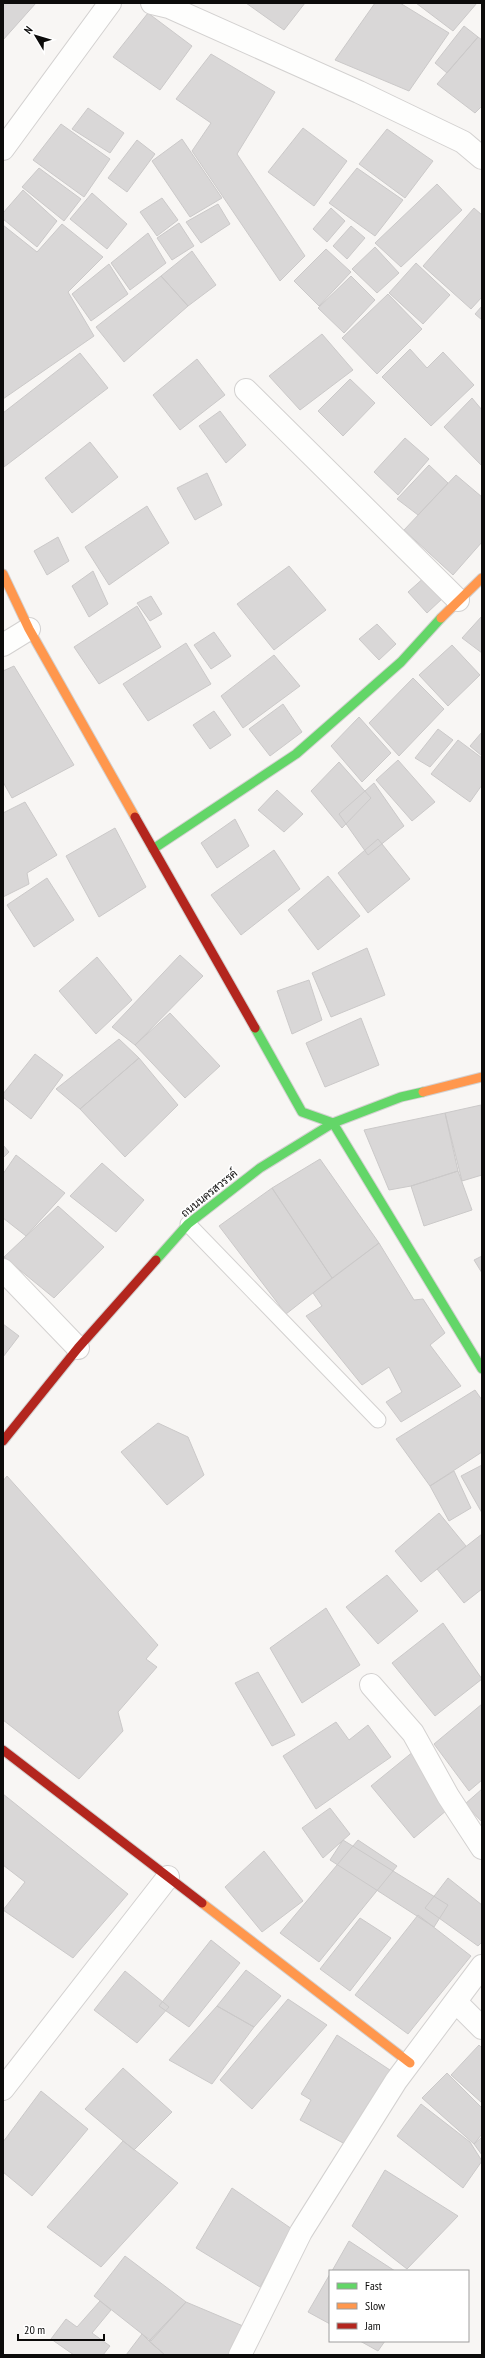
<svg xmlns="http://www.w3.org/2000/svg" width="485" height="2358" font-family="'PT Sans Narrow',Sarabun,sans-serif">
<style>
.building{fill:#d9d7d7;stroke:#cbc9c9}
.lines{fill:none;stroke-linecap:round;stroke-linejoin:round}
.lane-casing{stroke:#d3d1d0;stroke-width:17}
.street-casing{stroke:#d3d1d0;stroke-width:24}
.fast-casing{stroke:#d3d1d0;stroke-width:11}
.slow-casing{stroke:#d3d1d0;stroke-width:11}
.jam-casing{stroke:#d3d1d0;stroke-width:11}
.lane{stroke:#fefefd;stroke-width:15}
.street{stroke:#fefefd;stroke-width:22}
.fast{stroke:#63d668;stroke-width:9}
.slow{stroke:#ff974d;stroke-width:9}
.jam{stroke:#b3261e;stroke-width:9}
.labels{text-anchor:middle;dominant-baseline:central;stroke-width:3.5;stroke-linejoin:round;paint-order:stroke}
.street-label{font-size:11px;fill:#0c0b0a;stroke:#fff}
</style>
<rect width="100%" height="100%" fill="#f8f6f4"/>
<!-- building -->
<path class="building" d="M3,3H36L3,40Z
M246,3H305L284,30Z
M375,3H400L449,33L409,91L335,60Z
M416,3H477L453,31Z
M148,13L192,46L160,90L113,57Z
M464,26L478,37L447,73L435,63Z
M478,37L482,40V106L475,113L437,84Z
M211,54L275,92L237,154L305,256L280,281L192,151L211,123L176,99Z
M88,108L124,133L110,153L72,129Z
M61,124L110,159L84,197L33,160Z
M303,128L347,161L314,206L268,172Z
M387,129L433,161L405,198L359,164Z
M182,139L222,198L190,217L152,161Z
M137,140L155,154L127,192L108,178Z
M39,168L81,199L64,221L22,187Z
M357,168L403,200L375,236L329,203Z
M437,184L462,210L401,267L375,243Z
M23,190L57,221L37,247L3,219V213Z
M92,193L127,224L107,249L70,219Z
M162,198L178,220L157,236L140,212Z
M218,204L230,224L201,243L186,222Z
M331,208L345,221L327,242L313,229Z
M474,208L482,215V297L471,309L423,266Z
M179,223L194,246L172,260L157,238Z
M62,224L103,257L68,292L94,336L3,399V225L37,252Z
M351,226L365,238L347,259L333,246Z
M148,233L166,263L130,290L111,263Z
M375,247L399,273L377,293L352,269Z
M326,249L351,272L319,306L294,281Z
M192,251L216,285L188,306L161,276Z
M416,263L450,295L423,324L389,293Z
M109,264L128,294L91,321L72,294Z
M161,276L188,306L124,362L96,327Z
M351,276L375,300L344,333L318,308Z
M388,294L422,329L377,374L342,338Z
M482,306V320L475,314Z
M322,334L353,370L300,410L269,376Z
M410,349L427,368L443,352L474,385L431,426L382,377Z
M80,353L108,388L4,467L3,413Z
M197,359L225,395L180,430L153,395Z
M350,379L375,403L343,436L318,411Z
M472,398L482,410V466L444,427Z
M220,411L246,445L226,463L199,426Z
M405,438L429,459L398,495L374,472Z
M90,442L118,477L72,513L45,478Z
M429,465L448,483L418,515L397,499Z
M207,473L222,505L195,520L177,488Z
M456,475L482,497V542L453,575L404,530Z
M147,506L169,543L109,585L85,547Z
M58,537L69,561L47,575L34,551Z
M289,566L326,610L274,650L237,604Z
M93,571L108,604L89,617L72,586Z
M426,576L444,597L427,613L408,592Z
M151,596L162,614L150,621L137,603Z
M137,606L161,647L99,684L74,647Z
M482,616V653L462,638Z
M377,624L396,644L379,660L359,639Z
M214,632L231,656L211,669L194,645Z
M186,643L211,684L148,721L123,684Z
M452,645L480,675L448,706L419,675Z
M274,655L300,686L243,728L221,696Z
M14,666L74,765L12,798L3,782V671Z
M413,678L444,709L399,756L369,723Z
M283,704L302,732L270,756L249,729Z
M214,711L231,735L210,749L193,725Z
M359,717L391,753L362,782L331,746Z
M438,729L453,740L430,767L415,758Z
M482,732V756L470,746Z
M458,740L482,758V785L470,802L431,774Z
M398,760L435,802L412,821L376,780Z
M339,762L371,798L342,828L311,791Z
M374,783L404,826L368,855L339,814Z
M277,790L303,814L284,832L258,810Z
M25,802L57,855L27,873L29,884L3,897V813Z
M235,819L249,846L217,868L201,843Z
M115,828L146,887L99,917L66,856Z
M378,839L410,879L368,913L338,873Z
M274,850L300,889L241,935L211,895Z
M328,876L360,916L318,950L288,910Z
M47,878L74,920L34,947L7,905Z
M367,948L385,995L331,1017L312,973Z
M180,955L203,976L135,1045L112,1027Z
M97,957L132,1000L96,1034L59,991Z
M309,980L322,1020L292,1034L277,991Z
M170,1013L220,1066L185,1098L135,1045Z
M361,1018L379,1065L325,1087L306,1043Z
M119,1039L139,1058L80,1109L56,1089Z
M35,1054L63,1075L31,1119L3,1097V1094Z
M139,1058L178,1105L125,1157L80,1109Z
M481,1105L482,1175L462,1181L445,1113Z
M445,1113L458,1171L411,1186L389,1190L364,1130Z
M3,1145L9,1152L3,1158Z
M16,1155L65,1193L26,1236L3,1218V1174Z
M320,1159L379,1243L332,1278L272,1188Z
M102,1163L144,1200L116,1232L70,1196Z
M458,1171L472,1210L424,1226L411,1186Z
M272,1188L332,1278L286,1314L219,1226Z
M58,1206L104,1247L54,1298L4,1257Z
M379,1243L414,1300L423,1299L445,1333L430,1345L461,1386L401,1422L386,1402L402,1392L389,1367L362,1385L306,1316L322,1306L313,1293Z
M482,1256V1273L474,1260Z
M3,1324L19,1336L3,1357Z
M475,1390L482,1400V1452L430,1486L396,1439Z
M158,1423L188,1437L204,1475L167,1505L121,1452Z
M482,1465V1513L461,1476Z
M454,1471L471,1508L449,1521L430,1486Z
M7,1476L158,1645L146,1659L157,1667L118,1712L123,1731L79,1779L3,1720V1481Z
M439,1513L466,1546L421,1582L395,1551Z
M482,1534V1589L464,1603L437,1569Z
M387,1575L418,1611L378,1644L346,1607Z
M326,1608L360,1665L302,1703L270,1648Z
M443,1623L482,1679L435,1716L392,1663Z
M258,1672L295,1735L272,1746L235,1683Z
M482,1704V1780L469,1791L434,1744Z
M336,1722L349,1740L368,1725L391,1757L316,1809L283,1756Z
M414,1751L454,1804L414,1838L371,1786Z
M482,1789V1822L465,1804Z
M3,1794L128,1894L73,1958L3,1910L25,1882L3,1865Z
M330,1808L350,1834L323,1858L302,1828Z
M343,1840L448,1905L434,1927L330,1860Z
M358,1840L397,1866L319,1962L280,1933Z
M264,1851L303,1901L262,1932L225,1887Z
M448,1878L482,1905V1942L478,1946L425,1908Z
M418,1915L471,1956L408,2034L355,1995Z
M360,1918L391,1938L350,1991L320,1969Z
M211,1940L240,1963L189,2027L159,2006Z
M246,1970L281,1996L254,2027L217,2006Z
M125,1971L169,2007L137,2043L94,2010Z
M288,1999L327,2025L252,2109L220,2080Z
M217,2006L254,2027L212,2084L169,2060Z
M337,2035L393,2072L345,2144L300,2120L311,2100L301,2094Z
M479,2045L482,2048V2103L451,2075Z
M123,2068L172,2112L134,2150L85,2109Z
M447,2073L482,2108V2134L474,2144L422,2098Z
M41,2091L88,2129L32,2196L3,2172V2142Z
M421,2104L470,2142L482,2161L463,2188L397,2136Z
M482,2137V2155L474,2144Z
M123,2141L178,2183L101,2267L47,2227Z
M385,2170L458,2216L407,2269L352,2226Z
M232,2188L292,2229L260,2287L196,2248Z
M349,2241L395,2271H332Z
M125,2256L186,2302L151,2341L94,2296Z
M330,2274V2324L308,2312Z
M100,2301L111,2310L92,2333L110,2346L103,2355H74L51,2339L66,2319L77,2327Z
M186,2302L243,2326L230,2355H165L149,2341Z
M142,2334L149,2341L165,2355H126Z
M360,2341H385L378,2351Z"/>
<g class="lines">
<defs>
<path id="lane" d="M188,1224L378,1420"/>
<path id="street" d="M152,3L169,7L359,92L463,142L482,158
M3,149L110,3
M246,390L458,600
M3,645L29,629
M3,1270L78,1348
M371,1685L413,1733L448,1796L482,1848
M456,2002L482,2028
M3,2089L168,1877
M240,2355L301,2232L396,2081L482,1966"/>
<path id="fast" d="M153,849L296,754L401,662L441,618
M255,1028L302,1112L333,1123L482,1369
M156,1260L188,1224L260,1168L333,1123L401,1097L423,1092"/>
<path id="slow" d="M3,574L29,629L135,817
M441,618L482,578
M423,1092L482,1077
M202,1903L410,2063"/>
<path id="jam" d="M135,817L255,1028
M3,1441L78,1348L156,1260
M3,1750L202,1903"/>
</defs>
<!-- lane casing -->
<use href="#lane" class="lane-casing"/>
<!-- street casing -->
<use href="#street" class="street-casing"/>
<!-- fast casing -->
<use href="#fast" class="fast-casing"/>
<!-- slow casing -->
<use href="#slow" class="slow-casing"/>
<!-- jam casing -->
<use href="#jam" class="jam-casing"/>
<!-- lane -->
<use href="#lane" class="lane"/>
<!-- street -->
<use href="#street" class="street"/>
<!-- fast -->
<use href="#fast" class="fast"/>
<!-- slow -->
<use href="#slow" class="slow"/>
<!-- jam -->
<use href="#jam" class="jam"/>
</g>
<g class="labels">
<!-- street labels -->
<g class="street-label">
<text transform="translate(209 1193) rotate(-39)">ถนนนครสวรรค์</text>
</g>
</g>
<!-- border -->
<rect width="485" height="2358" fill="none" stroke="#0c0b0a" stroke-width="8"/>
<!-- legend -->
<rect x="329" y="2270" width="140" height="72" fill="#ffffff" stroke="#9e9d9d"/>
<rect x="337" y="2283" width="20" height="6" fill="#63d668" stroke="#9e9d9d"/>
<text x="365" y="2290" font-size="12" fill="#0c0b0a">Fast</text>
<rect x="337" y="2303" width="20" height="6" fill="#ff974d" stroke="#9e9d9d"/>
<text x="365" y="2310" font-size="12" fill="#0c0b0a">Slow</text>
<rect x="337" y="2323" width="20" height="6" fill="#b3261e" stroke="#9e9d9d"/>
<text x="365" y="2330" font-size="12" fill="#0c0b0a">Jam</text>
<!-- north arrow -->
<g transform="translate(36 36) rotate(308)" stroke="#ffffff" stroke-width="3" paint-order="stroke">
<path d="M0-3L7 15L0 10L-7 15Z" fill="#0c0b0a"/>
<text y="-6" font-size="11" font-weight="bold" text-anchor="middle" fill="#0c0b0a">N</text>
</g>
<!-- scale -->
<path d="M18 2334v6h86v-6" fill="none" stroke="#0c0b0a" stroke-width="2"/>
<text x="24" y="2334" font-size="12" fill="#0c0b0a" stroke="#ffffff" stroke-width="3" paint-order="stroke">20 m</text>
</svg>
